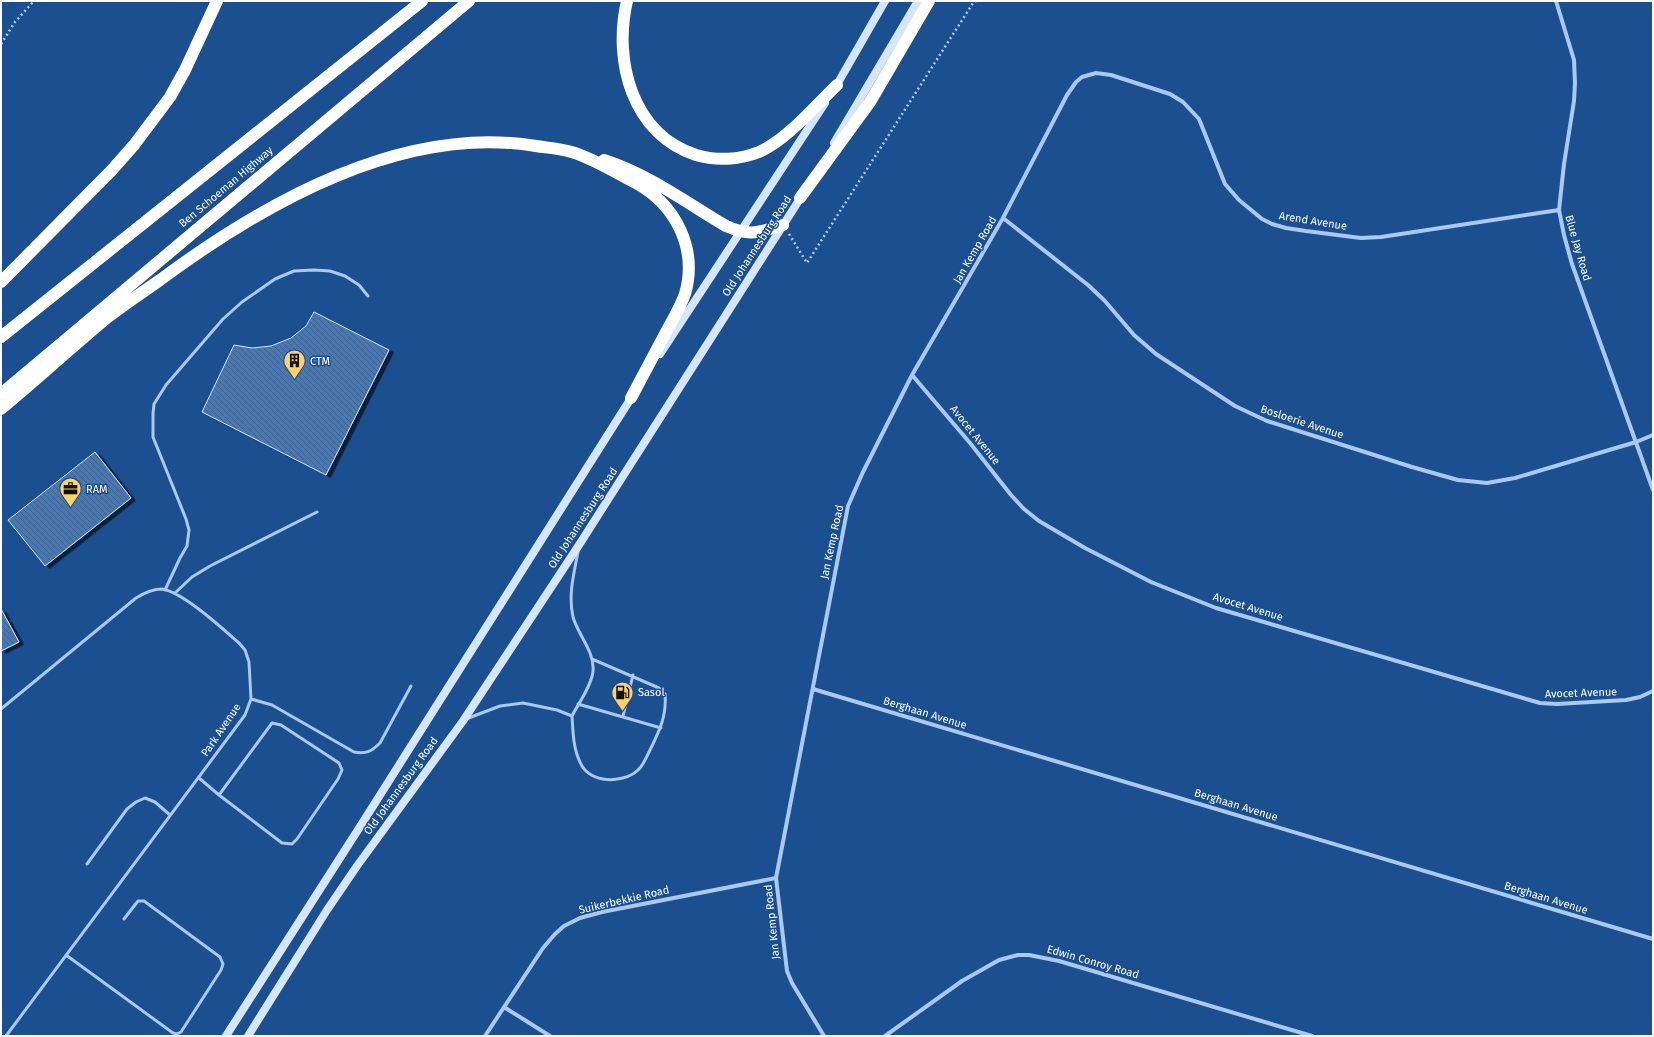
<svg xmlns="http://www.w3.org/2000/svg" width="1654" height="1037" font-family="'Fira Sans',sans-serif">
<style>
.building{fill:url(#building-back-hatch);stroke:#cfe3fa;filter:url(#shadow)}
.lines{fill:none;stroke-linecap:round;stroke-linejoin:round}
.path{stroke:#a9c9ee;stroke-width:2.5;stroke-dasharray:2 3;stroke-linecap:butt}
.lane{stroke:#a9c9ee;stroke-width:3}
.street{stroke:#a9c9ee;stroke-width:4}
.secondary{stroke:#d6e6fa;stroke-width:8}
.highway{stroke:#fff;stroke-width:12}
.labels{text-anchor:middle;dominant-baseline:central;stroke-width:3;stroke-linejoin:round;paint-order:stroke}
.street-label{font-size:11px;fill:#fff;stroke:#1b4f8f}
.poi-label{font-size:11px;fill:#fff;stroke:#1b4f8f;text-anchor:start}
</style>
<defs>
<pattern id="building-back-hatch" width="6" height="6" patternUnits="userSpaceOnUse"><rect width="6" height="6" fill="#4478b7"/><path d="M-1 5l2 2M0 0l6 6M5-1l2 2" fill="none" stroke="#486282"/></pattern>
<filter id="shadow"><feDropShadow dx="4.5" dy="2.5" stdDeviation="0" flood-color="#0009"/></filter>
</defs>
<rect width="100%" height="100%" fill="#1b4f8f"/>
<!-- building -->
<path class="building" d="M314,312L389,350L326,475L202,412L234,345L252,348L271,346L291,338L306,326Z
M95,452L131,498L45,566L8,520Z
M1,609L19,642L1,651Z"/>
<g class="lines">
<!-- path -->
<path class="path" d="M1,44L15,22L34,1
M789,234L807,263L973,3L976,1"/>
<!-- lane -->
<path class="lane" d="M165,590L180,558L187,546L189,530L186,519L153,437V414L154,404L166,385L223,319L242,302L275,279L294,271L314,270L330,271L345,276L359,285L368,296
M175,593L192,577L210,566L317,512
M251,699L272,705L354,752C366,754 371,752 380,743L411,686
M578,704L661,728
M1,709L136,598C144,593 152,589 162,589C183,592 223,629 239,643L245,650L249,662L251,699L245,715L6,1036
M572,716C573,731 573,748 580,762C584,772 592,777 603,779C614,781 630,778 638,770C643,766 646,758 649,752C659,732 667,716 665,694L659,688L592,659
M623,716L633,675
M466,719L500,706L523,703L557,710L572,716C578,704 592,685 593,671C595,652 578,635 573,617C568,595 574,573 578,552
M199,778L219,795L282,843L292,844L297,839L338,779L342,770L339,763L281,725L272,723L219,795
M87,864L127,809L136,802L145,798L155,802L170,815
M66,955L173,1033L177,1034L181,1032L221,970L223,964L220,957L144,901H138L124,919"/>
<!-- street -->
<path class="street" d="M1556,1L1574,60L1575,83L1574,101L1564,164L1559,210L1564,235L1572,264L1653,490
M1003,218L1088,285L1104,300L1134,335L1156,354L1235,406L1267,421L1412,467L1458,480L1487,483L1515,478L1636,442L1653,435
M912,375L970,443L1011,495L1024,509L1039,521L1085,548L1151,582L1216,608L1540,703L1557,704L1626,700L1640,697L1653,691
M813,689L1653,939
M504,1007L550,1036
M485,1036L543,948L555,934L564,926L580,918L602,912L776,878
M824,1036L792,983L787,971L776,878L848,506L863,472L912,375L1003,218L1067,95L1076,82L1082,77L1096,73L1111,75L1170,94L1183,102L1199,119L1225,184L1239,200L1262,219L1272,224L1286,228L1306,231L1361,238L1381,237L1559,210
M885,1036L962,981L999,960L1018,955H1029L1059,961L1312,1036"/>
<!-- secondary -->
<path class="secondary" d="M835,88L885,1
M834,143L918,1
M660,354L825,103
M226,1036L363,822L633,395
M248,1036L327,910L357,866L463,721L579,545L803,194"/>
<!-- highway -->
<path class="highway" d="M627,1C613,61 632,134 696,155C716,161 739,160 759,152C787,140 815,106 837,85
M604,160C648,174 687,203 726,226C751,237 759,232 783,225
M800,198L870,102L929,1
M1,282L111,171L134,145L170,97L185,70L217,1
M1,337L422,1
M1,394L469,1
M1,409C37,379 72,347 108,317C125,304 143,292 160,280C264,203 402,124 536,146C549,148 563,149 575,153C596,160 616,173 636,183C676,205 698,249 685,294C680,308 672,321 665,334C654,355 642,377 631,398"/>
</g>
<!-- icons -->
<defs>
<symbol id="building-pin" viewBox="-11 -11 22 30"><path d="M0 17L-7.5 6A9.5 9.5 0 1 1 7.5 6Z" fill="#ffd166" stroke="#1b4f8f"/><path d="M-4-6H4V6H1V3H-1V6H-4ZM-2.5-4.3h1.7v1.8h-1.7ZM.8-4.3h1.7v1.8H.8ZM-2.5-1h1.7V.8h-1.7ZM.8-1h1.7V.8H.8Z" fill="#111"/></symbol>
<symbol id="office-pin" viewBox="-11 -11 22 30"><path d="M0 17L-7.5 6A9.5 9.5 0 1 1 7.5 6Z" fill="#ffd166" stroke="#1b4f8f"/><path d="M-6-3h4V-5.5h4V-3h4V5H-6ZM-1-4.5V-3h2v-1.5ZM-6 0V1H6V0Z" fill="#111"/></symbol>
<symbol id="fuel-pin" viewBox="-11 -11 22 30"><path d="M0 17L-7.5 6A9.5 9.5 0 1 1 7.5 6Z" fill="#ffd166" stroke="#1b4f8f"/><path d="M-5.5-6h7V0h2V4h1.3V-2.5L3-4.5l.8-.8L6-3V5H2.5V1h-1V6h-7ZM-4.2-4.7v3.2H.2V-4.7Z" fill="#111"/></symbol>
</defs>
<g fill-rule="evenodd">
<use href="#building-pin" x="282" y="348" width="25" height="34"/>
<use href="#office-pin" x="58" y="476" width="25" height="34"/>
<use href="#fuel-pin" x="610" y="680" width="25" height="34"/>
</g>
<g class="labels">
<!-- street labels -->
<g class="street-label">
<text transform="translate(226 187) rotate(-40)">Ben Schoeman Highway</text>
<text transform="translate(1313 221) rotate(9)">Arend Avenue</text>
<text transform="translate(757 246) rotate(-57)">Old Johannesburg Road</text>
<text transform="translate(1578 248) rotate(74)">Blue Jay Road</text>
<text transform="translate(975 250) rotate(-60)">Jan Kemp Road</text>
<text transform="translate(1302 422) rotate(18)">Bosloerie Avenue</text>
<text transform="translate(975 435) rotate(51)">Avocet Avenue</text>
<text transform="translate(583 518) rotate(-57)">Old Johannesburg Road</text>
<text transform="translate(832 542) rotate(-78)">Jan Kemp Road</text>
<text transform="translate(1248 607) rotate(17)">Avocet Avenue</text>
<text transform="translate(1581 693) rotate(-2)">Avocet Avenue</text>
<text transform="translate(925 713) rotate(17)">Berghaan Avenue</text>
<text transform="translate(221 730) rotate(-56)">Park Avenue</text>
<text transform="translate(401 786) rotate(-54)">Old Johannesburg Road</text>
<text transform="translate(1236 805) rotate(17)">Berghaan Avenue</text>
<text transform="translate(1546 898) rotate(17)">Berghaan Avenue</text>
<text transform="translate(624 900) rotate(-13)">Suikerbekkie Road</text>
<text transform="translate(772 922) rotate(-96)">Jan Kemp Road</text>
<text transform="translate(1093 962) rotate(16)">Edwin Conroy Road</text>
</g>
<!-- poi labels -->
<g class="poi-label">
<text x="310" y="361">CTM</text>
<text x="86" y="489">RAM</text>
<text x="638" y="692">Sasol</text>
</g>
</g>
<!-- border -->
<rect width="1654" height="1037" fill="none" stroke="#ffffff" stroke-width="4"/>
</svg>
